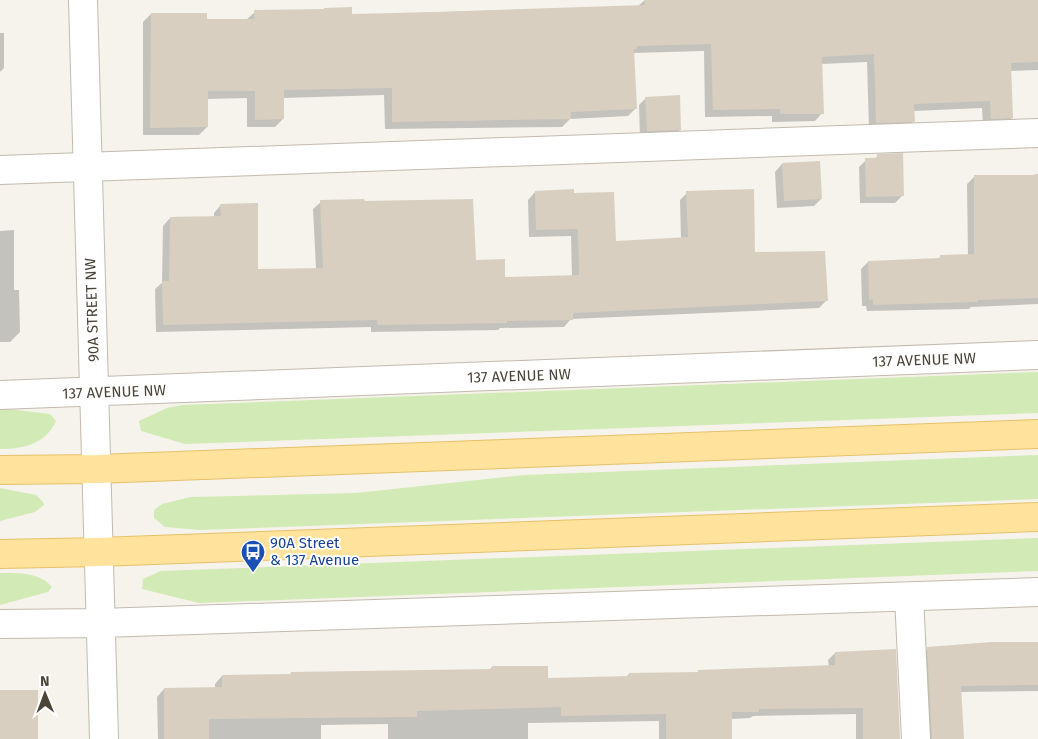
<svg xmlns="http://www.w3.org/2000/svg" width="1038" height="739" font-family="'Fira Sans',sans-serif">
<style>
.green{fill:#d2eab5}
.shadow{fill:#0003}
.building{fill:#d8cfc1}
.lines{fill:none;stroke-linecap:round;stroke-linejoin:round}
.minor-casing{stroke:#c2bbae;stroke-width:30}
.major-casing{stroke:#e6c16a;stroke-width:30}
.minor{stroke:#fff;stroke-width:28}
.major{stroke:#ffe39c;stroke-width:28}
.labels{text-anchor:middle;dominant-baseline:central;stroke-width:4;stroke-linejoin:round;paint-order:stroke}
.street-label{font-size:15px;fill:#4b4439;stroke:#fff}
.transit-label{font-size:15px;fill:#164399;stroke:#fff;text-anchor:start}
</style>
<rect width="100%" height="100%" fill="#f6f3ec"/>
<!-- green -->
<path class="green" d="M1038,372V413L185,444L141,431L139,421L167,408L182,405Z
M0,408L50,414L56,421C46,444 23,449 0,449Z
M1038,455V499L199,530L165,527L154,518V510L162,504L191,497L356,493L524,475Z
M0,488L36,495L43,502L44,505L35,512L0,521Z
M1038,538V571L199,603L142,589L143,579L161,571Z
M0,573C17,573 40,572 52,587L48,592L0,605Z"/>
<!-- shadow -->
<path class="shadow" d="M645,0H1038V70L1010,71L1012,118L1004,126H983L982,108L913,111L914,121L906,129L869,130L867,62L821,64L822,113L815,121L772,122V116L705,117L704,51L633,53L636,108L628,116L570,119L562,127L385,129L384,95L283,98V119L275,127H247V98L207,99V127L199,135H143V22L151,14L206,20H246L255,12L351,15L638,6Z
M0,33H4V68L0,72Z
M646,98L680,130L673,137L640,138L639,105Z
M878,156L902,196L895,203H860L859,167L866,160L874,159Z
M782,164L821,199L814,206L777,208L775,172Z
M1038,174V304L971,307L969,309L867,311L866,306H862L861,269L868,262L937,260L941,256H968L967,184L974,177H1031L1033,175Z
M535,192L573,194L615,242L681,239L680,200L687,193L754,253L827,300L819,308L571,319L564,327L500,328L498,330L371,332V327L156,332L155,289L162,283L163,226L170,218L214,217V213L221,205L257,270L316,269L313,209L321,202H363L504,278L572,277L571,236L529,237L528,200Z
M14,230V290H19L20,332L10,342H0V231Z
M1038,643V691L960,692L962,739H925L921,655L928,648Z
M835,653L899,739H856V714L753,716L750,718L731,719V739H659V721L528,723V739H388V724L321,725V739H158L157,697L164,689H215V684L222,676L289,675L291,673L489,670L492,667L547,679L626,677L629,674L697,673L698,672L829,667L828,660Z"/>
<!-- building -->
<path class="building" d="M644,0H1038V62L1011,63L1013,118L991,119L990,101L914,104L915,122L876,123L874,54L822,57L824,114H780V109L713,110L711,44L637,46V49H634L637,109L571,112V119L392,122V88L284,90V119L255,120V91H208V127L150,128L151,13H207V19H254V10L324,9V8L352,7V14L436,12L645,5Z
M680,95L681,130L647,131L645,97Z
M903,153L904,196L866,197L865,158H877V154Z
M820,161L822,199L784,201L782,163Z
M974,175H1038V298L978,300V302L873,305V299L869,300L868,261L940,258V255L974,254Z
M574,189V193L614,192L616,241L688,237L686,191L754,189L755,252L825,251L828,301L573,313V320L507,321V323L378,325L377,320L163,325L162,281H169L170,217L221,216L220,204L258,203V269L323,268L320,200L364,199L365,201L473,199L476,260L505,259V277L579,275L578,229L536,230L535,191Z
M992,642H1038V685L961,686L964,739H932L927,647Z
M896,649L900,739H863V708L759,709V712H732V739H666V714L561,716V707L417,711V717L209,719V739H164V688L222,687V675L291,674V672L492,669V666H548V678L629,676V673L698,672V670L835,665V652Z
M0,690H38V739H0Z"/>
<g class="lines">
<defs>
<path id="minor" d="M83,0L104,739
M0,170L1038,133
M0,395L1038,355
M909,597L916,739
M0,624L101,623L1038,592"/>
<path id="major" d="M0,470L97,469L1038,434
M0,554L99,552L1038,517"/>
</defs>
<!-- minor casing -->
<use href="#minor" class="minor-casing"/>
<!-- major casing -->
<use href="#major" class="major-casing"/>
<!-- minor -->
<use href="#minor" class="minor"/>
<!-- major -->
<use href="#major" class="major"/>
</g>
<!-- icons -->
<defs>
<symbol id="bus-pin" viewBox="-11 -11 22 30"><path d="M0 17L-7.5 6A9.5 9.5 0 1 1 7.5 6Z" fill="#1a4fb4" stroke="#fff"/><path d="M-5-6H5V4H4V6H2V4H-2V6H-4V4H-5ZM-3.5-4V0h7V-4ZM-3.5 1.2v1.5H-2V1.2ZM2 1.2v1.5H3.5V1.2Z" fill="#fff"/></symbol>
</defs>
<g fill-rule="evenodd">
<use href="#bus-pin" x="239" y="538" width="28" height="38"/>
</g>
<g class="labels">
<!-- street labels -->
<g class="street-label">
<text transform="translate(92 310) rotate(-92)">90A STREET NW</text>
<text transform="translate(924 360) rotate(-2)">137 AVENUE NW</text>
<text transform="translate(519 376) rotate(-2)">137 AVENUE NW</text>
<text transform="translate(114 392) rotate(-2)">137 AVENUE NW</text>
</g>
<!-- transit labels -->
<g class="transit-label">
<text x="270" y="543">90A Street<tspan x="270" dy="17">&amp; 137 Avenue</tspan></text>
</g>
</g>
<!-- north arrow -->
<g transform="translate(45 694) rotate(359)" stroke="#ffffff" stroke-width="4" paint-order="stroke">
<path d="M0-4L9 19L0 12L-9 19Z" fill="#4b4439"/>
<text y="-8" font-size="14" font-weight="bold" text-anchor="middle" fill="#4b4439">N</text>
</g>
</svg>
